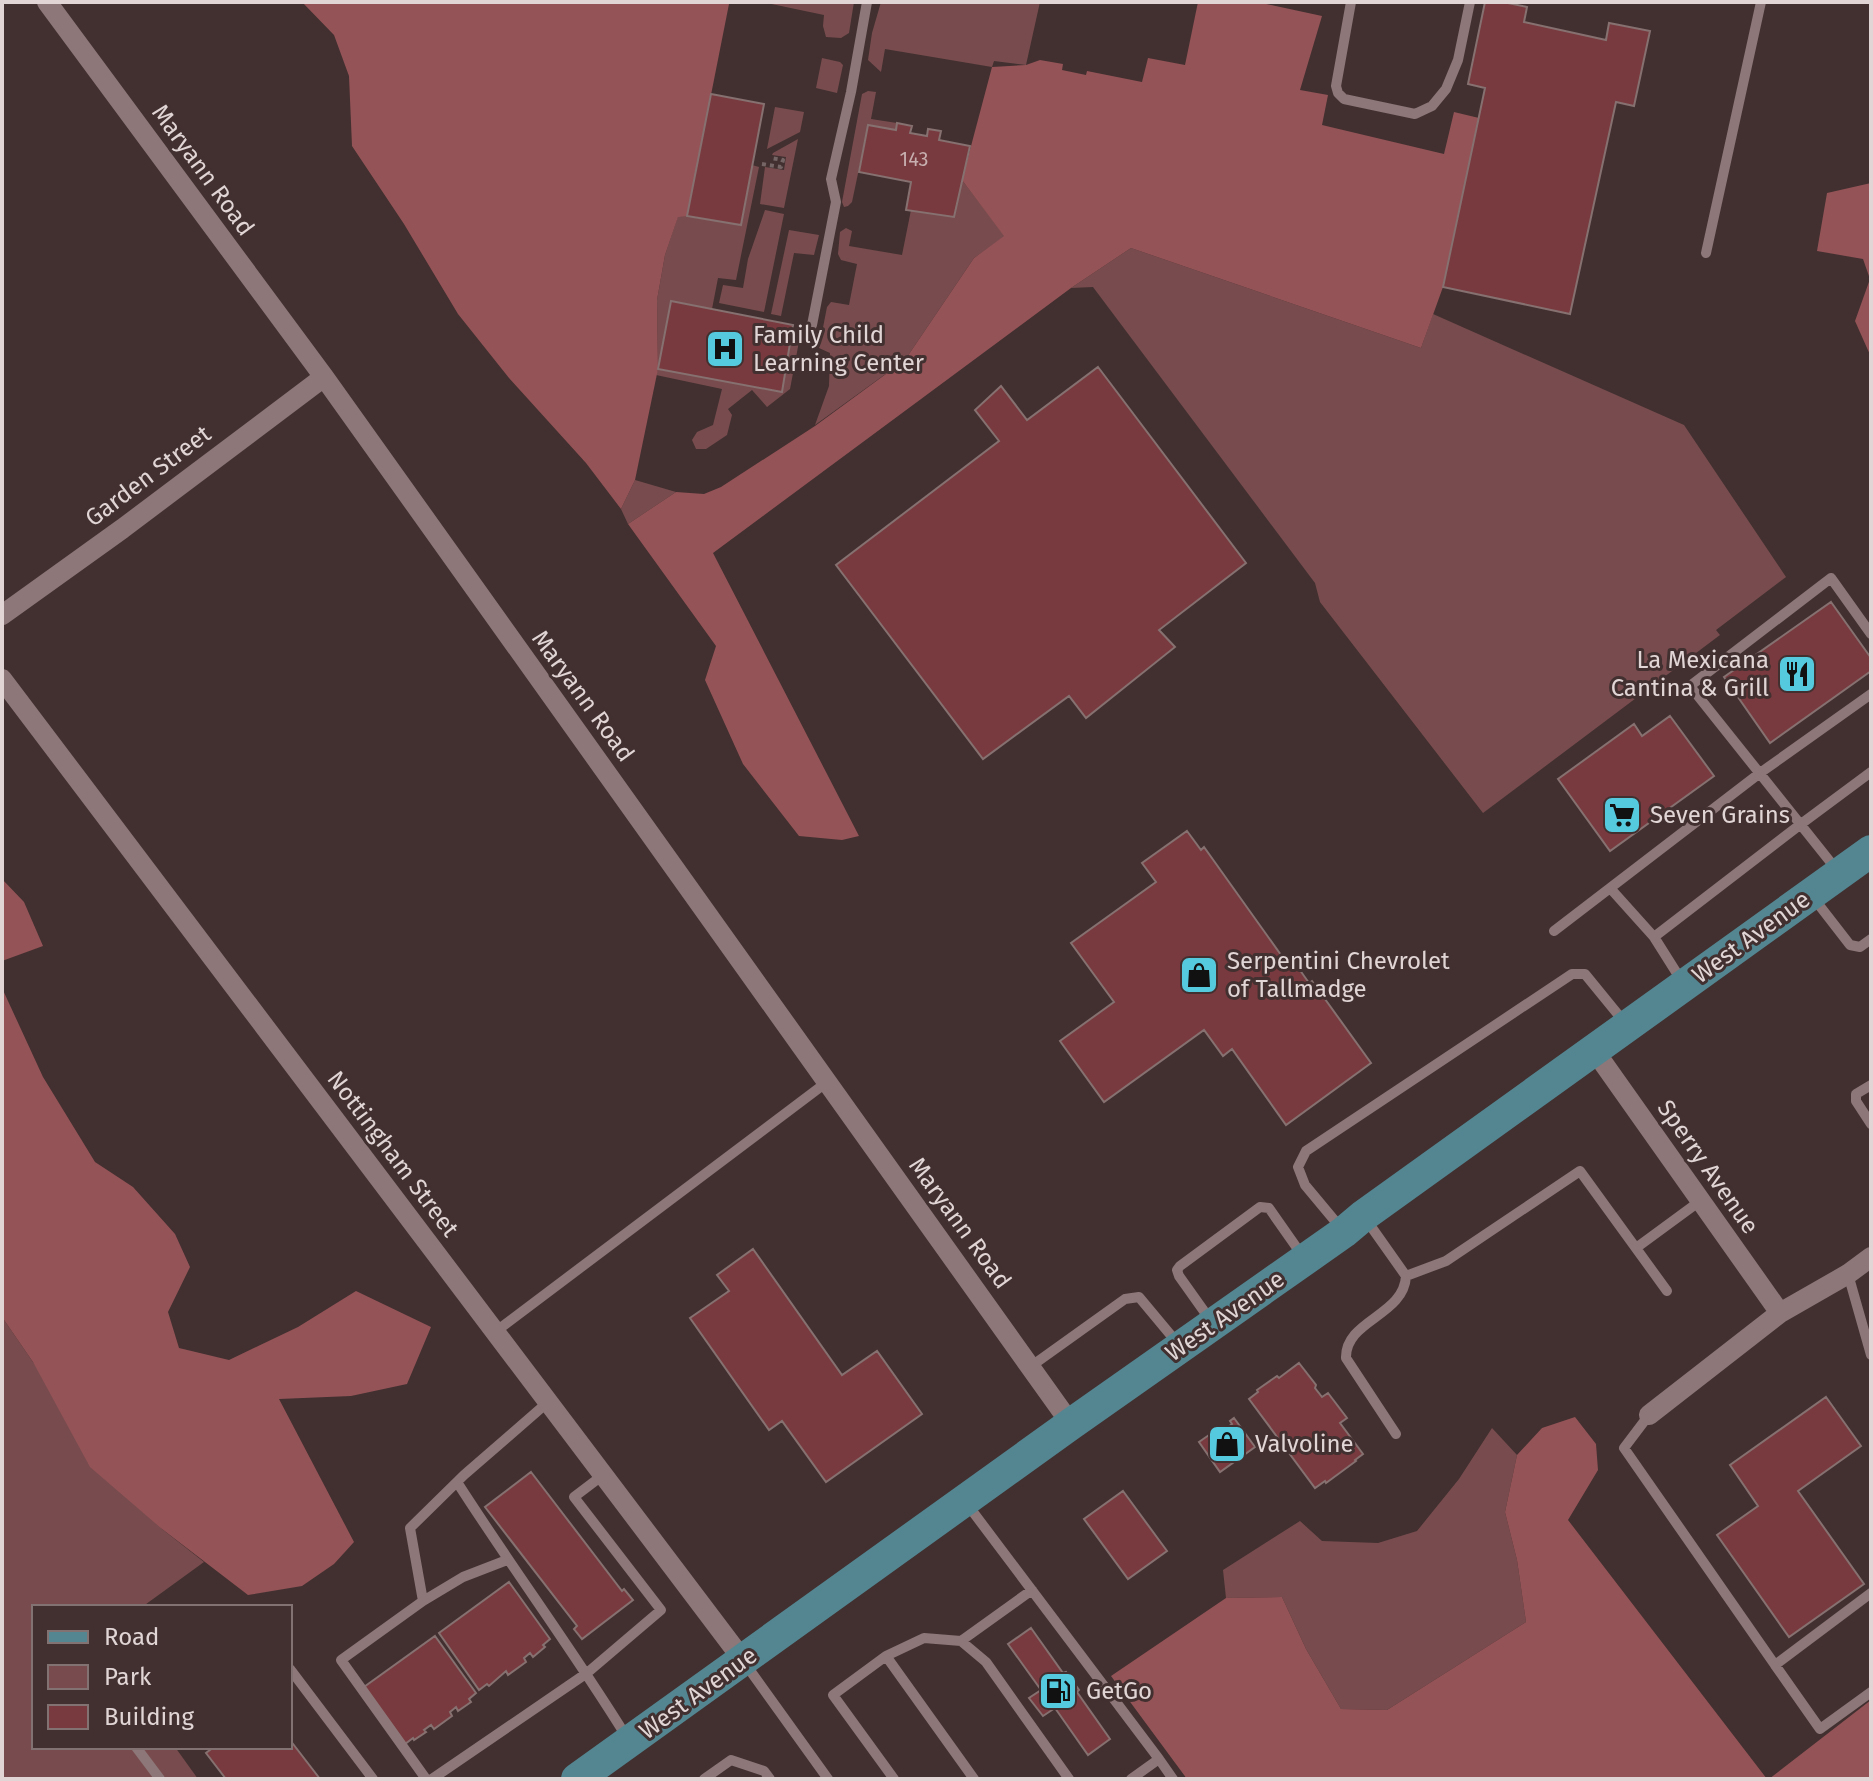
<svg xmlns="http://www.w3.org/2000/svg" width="1873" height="1781" font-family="'Fira Sans',sans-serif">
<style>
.green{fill:#784c4e}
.forest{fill:#945357}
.building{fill:#783a3e;stroke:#867070;stroke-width:2}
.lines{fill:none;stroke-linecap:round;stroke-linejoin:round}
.path{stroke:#756565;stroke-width:4;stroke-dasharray:4 4;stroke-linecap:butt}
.lane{stroke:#8d7778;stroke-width:10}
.street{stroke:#8d7778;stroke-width:20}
.primary{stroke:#538691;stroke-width:32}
.labels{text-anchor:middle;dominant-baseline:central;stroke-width:6;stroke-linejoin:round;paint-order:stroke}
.number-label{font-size:20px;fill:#c7aeaf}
.street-label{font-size:24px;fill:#e1d5d5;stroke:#423030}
.poi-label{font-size:24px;fill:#e1d5d5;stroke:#423030;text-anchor:start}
</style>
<rect width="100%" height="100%" fill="#423030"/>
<!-- green -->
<path class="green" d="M762,2H854L849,33L841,38L826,37L823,26L824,15Z
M881,2H1040L1026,65L994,61L992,67L885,49L881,72L868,60L872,33Z
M822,58L840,62L843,65L837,93L816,88Z
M868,91L876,92L871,119L897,123L896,130L868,126L852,202L848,206L844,207L842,202L862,94Z
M775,107L804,112L800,132L767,149Z
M798,139L784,208L760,204L765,167L784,170L786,157L772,155L773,153Z
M752,165L759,167L736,280L718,278L712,309L671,301L658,369L782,392L793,329L801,331L790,389L767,407L752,390L728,409L732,415L727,435L706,449H696L692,440L697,432L713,425L722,389L656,375L658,369L657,300L665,255L678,216H687L740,225Z
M962,180L1005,236L974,258L905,360L815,425L829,386L830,353L819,348L827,307L831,302L849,305L857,264L841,260L838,254L840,232L846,228L852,231L849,246L902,255L911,210L954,217Z
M765,210L784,214L764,312L719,303L723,285L743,288L748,259Z
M789,230L819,235L814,255L794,253L781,316L771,314Z
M1131,248L1421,348L1433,314L1684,425L1786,577L1716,630L1720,635L1483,813L1320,602L1315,583L1093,287L1071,288Z
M635,480L676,492L628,524L621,509Z
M2,1317L33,1362L162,1529L204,1562L142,1607H34V1747H175L198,1779H2Z
M1492,1428L1517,1455L1505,1512L1517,1560L1526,1622L1387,1710L1341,1709L1306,1649L1282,1597L1226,1598L1223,1570L1300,1521L1322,1541L1378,1543L1417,1531L1459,1479Z"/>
<!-- forest -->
<path class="forest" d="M302,2H720L729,4L687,216L678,217L665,255L657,300L658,369L635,480L621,509L586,463L509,378L458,314L404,224L352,146L349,76L334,35Z
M1198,2H1257L1322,16L1300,90L1328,95L1322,125L1444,154L1454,112L1479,118L1443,287L1421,348L1131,248L1071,288L713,553L859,836L842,840L799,836L743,764L705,680L716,646L628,524L676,492L704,494L721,487L815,426L905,360L974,258L1004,236L962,180L992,67L1026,65L1040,60L1063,64L1062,70L1086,75L1087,71L1142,82L1148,58L1185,65Z
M1871,183V357L1855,321L1870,279L1863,259L1817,251L1827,193Z
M2,879L24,902L43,946L2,961Z
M2,988L43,1077L95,1162L133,1187L175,1234L190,1267L168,1312L179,1348L229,1360L298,1327L356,1291L431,1327L407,1384L351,1396L279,1399L354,1542L334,1564L302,1586L248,1595L162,1529L90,1467L33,1362L2,1317Z
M1575,1417L1596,1444L1598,1470L1568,1520L1767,1779H1187L1111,1676L1226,1598L1282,1597L1306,1649L1341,1709L1387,1710L1526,1622L1517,1560L1505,1512L1517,1455L1542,1428Z
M1871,1700V1779H1769Z"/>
<!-- building -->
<path class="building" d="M1485,2H1503L1527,7L1524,22L1606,40L1609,23L1650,31L1634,106L1616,102L1570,314L1443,287L1485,88L1468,84Z
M711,94L764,104L741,225L687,216Z
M897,123L912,126L910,133L927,136L928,129L941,131L939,140L970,146L954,217L906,210L911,182L859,172L868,125L896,130Z
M671,301L793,325L782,392L658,369Z
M1098,367L1246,563L1159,630L1175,647L1086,718L1069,696L983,759L836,565L999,441L975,410L1001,386L1027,420Z
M1831,602L1871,658V671L1770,743L1724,677Z
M1670,716L1714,776L1610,851L1558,779L1634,724L1642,736Z
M1187,831L1201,850L1204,847L1291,969L1297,966L1309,983L1312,981L1371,1063L1286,1125L1232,1049L1223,1056L1204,1030L1104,1102L1060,1041L1114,1002L1071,943L1156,882L1142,863Z
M753,1249L842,1375L877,1351L922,1414L826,1482L782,1421L769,1430L690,1318L729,1291L717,1275Z
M1299,1363L1316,1385L1315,1388L1322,1397L1328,1393L1347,1418L1340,1423L1363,1454L1355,1460L1356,1461L1326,1483L1325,1481L1315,1488L1249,1399L1258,1392L1257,1390L1277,1376L1279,1378Z
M1826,1397L1861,1446L1798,1491L1864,1584L1789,1637L1717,1535L1758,1506L1730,1465Z
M1234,1418L1255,1447L1220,1472L1199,1442L1209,1435L1212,1439L1232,1424L1230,1421Z
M531,1472L622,1591L624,1589L633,1600L582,1639L574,1629L577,1626L485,1507Z
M1123,1491L1167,1551L1128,1579L1084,1519Z
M509,1582L550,1639L543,1645L545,1647L533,1657L530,1653L524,1658L526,1662L508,1675L506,1671L489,1686L487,1684L479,1690L439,1633Z
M1031,1628L1063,1673L1066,1672L1079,1690L1077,1692L1110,1739L1088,1755L1055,1708L1043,1716L1029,1698L1041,1690L1008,1644Z
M435,1636L476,1693L469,1699L471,1702L458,1711L456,1707L450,1712L452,1716L434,1729L431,1725L424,1730L426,1732L414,1740L413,1738L405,1744L364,1687Z
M290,1740L320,1779H226L206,1753L214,1747H290Z"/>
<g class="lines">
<!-- path -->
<path class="path" d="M762,164L781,167L783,160L771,158"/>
<!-- lane -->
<path class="lane" d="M1351,2L1336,86L1338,93L1344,99L1415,114L1432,106L1446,89L1458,60L1470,2
M1706,253L1761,2
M812,325L836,202L831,179L851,92L867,2
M1836,869L1690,686L1831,578L1871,634
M1610,888L1654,937L1683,983
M1812,896L1850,945L1860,947L1871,939
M1554,931L1760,773L1871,694
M1654,937L1801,824L1871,772
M1871,1085L1856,1094V1101L1871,1124
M1365,1218L1406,1276C1404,1316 1345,1320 1346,1358L1396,1434
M1340,1227L1305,1185L1298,1167L1306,1151L1572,974H1585L1625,1023
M1636,1248L1700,1201
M1848,1274L1871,1355
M1406,1276L1446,1261L1580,1171L1667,1291
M1211,1321L1179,1276L1177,1270L1180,1266L1260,1207L1269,1208L1304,1258
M495,1332L827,1082
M1030,1367L1125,1299L1139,1297L1179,1345
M1649,1415L1624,1448L1775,1665L1871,1593
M457,1482C512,1568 573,1650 626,1736
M967,1504L1159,1759L1131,1779
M423,1601L410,1528L464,1475L548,1402
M961,1641L1032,1590
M886,1656L924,1638L961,1641L986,1662L1069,1779
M744,1662L828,1779
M1775,1665L1820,1729L1871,1692
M290,1669L373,1779
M136,1747L160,1779
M1159,1759L1173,1779
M426,1779L341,1660L423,1601L463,1577L507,1560
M432,1779L587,1673L661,1610L574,1497L603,1475
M704,1779L731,1760L764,1771L770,1779
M894,1779L833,1695L886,1656L974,1779"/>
<!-- street -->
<path class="street" d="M47,2L324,377L1071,1424
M2,615L122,529L324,377
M2,679L743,1660
M1594,1050L1780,1313
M1649,1415L1780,1313L1848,1274L1871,1257"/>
<!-- primary -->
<path class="primary" d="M577,1779L1071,1424L1344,1232L1363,1216L1871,851"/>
</g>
<!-- icons -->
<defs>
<symbol id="hospital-square" viewBox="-11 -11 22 22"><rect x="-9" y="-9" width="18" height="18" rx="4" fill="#55cadf" stroke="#423030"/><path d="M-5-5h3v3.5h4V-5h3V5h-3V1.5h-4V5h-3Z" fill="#111"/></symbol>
<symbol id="restaurant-square" viewBox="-11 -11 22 22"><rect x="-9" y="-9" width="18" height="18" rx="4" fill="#55cadf" stroke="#423030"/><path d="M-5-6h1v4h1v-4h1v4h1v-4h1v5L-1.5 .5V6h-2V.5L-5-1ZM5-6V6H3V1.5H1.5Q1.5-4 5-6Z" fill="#111"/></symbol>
<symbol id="supermarket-square" viewBox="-11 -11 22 22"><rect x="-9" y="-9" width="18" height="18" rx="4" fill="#55cadf" stroke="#423030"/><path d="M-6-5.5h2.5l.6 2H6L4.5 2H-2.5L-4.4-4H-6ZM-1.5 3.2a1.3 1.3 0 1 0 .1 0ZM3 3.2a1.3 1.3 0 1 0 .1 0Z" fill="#111"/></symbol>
<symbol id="shop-square" viewBox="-11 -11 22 22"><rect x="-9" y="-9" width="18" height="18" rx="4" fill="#55cadf" stroke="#423030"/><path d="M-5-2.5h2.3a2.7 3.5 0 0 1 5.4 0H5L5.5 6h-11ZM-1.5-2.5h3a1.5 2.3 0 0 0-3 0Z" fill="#111"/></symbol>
<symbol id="fuel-square" viewBox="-11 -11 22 22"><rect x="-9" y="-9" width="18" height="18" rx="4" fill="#55cadf" stroke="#423030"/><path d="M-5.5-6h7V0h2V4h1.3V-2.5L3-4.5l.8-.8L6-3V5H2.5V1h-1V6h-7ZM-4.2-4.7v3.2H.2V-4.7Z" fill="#111"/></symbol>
</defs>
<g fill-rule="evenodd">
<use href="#hospital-square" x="703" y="327" width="44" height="44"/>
<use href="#restaurant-square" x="1775" y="652" width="44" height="44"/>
<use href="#supermarket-square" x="1600" y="793" width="44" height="44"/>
<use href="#shop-square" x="1177" y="953" width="44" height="44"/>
<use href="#shop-square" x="1205" y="1422" width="44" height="44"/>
<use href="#fuel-square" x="1036" y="1669" width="44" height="44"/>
</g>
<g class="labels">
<!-- number labels -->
<g class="number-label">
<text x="914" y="159">143</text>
</g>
<!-- street labels -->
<g class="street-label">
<text transform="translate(203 170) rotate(54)">Maryann Road</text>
<text transform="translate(148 476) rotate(-37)">Garden Street</text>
<text transform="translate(583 696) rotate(54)">Maryann Road</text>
<text transform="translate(1751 937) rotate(-36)">West Avenue</text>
<text transform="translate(393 1154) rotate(53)">Nottingham Street</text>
<text transform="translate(1708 1167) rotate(55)">Sperry Avenue</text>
<text transform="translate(960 1223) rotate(54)">Maryann Road</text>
<text transform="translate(1225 1316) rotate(-35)">West Avenue</text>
<text transform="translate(698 1693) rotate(-36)">West Avenue</text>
</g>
<!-- poi labels -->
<g class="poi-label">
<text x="753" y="335">Family Child<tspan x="753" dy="28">Learning Center</tspan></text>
<text x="1769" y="660" text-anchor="end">La Mexicana<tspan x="1769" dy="28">Cantina &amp; Grill</tspan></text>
<text x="1650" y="815">Seven Grains</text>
<text x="1227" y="961">Serpentini Chevrolet<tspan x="1227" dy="28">of Tallmadge</tspan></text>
<text x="1255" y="1444">Valvoline</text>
<text x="1086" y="1691">GetGo</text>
</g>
</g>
<!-- border -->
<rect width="1873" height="1781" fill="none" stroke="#e1d5d5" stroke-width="8"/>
<!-- legend -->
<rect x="32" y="1605" width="260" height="144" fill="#423030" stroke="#827272" stroke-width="2"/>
<rect x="48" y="1631" width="40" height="12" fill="#538691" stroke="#827272" stroke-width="2"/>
<text x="104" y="1645" font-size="24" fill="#e1d5d5">Road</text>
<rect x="48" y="1665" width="40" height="24" fill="#784c4e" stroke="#827272" stroke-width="2"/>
<text x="104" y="1685" font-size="24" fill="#e1d5d5">Park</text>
<rect x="48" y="1705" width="40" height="24" fill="#783a3e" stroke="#827272" stroke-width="2"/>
<text x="104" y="1725" font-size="24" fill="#e1d5d5">Building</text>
</svg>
